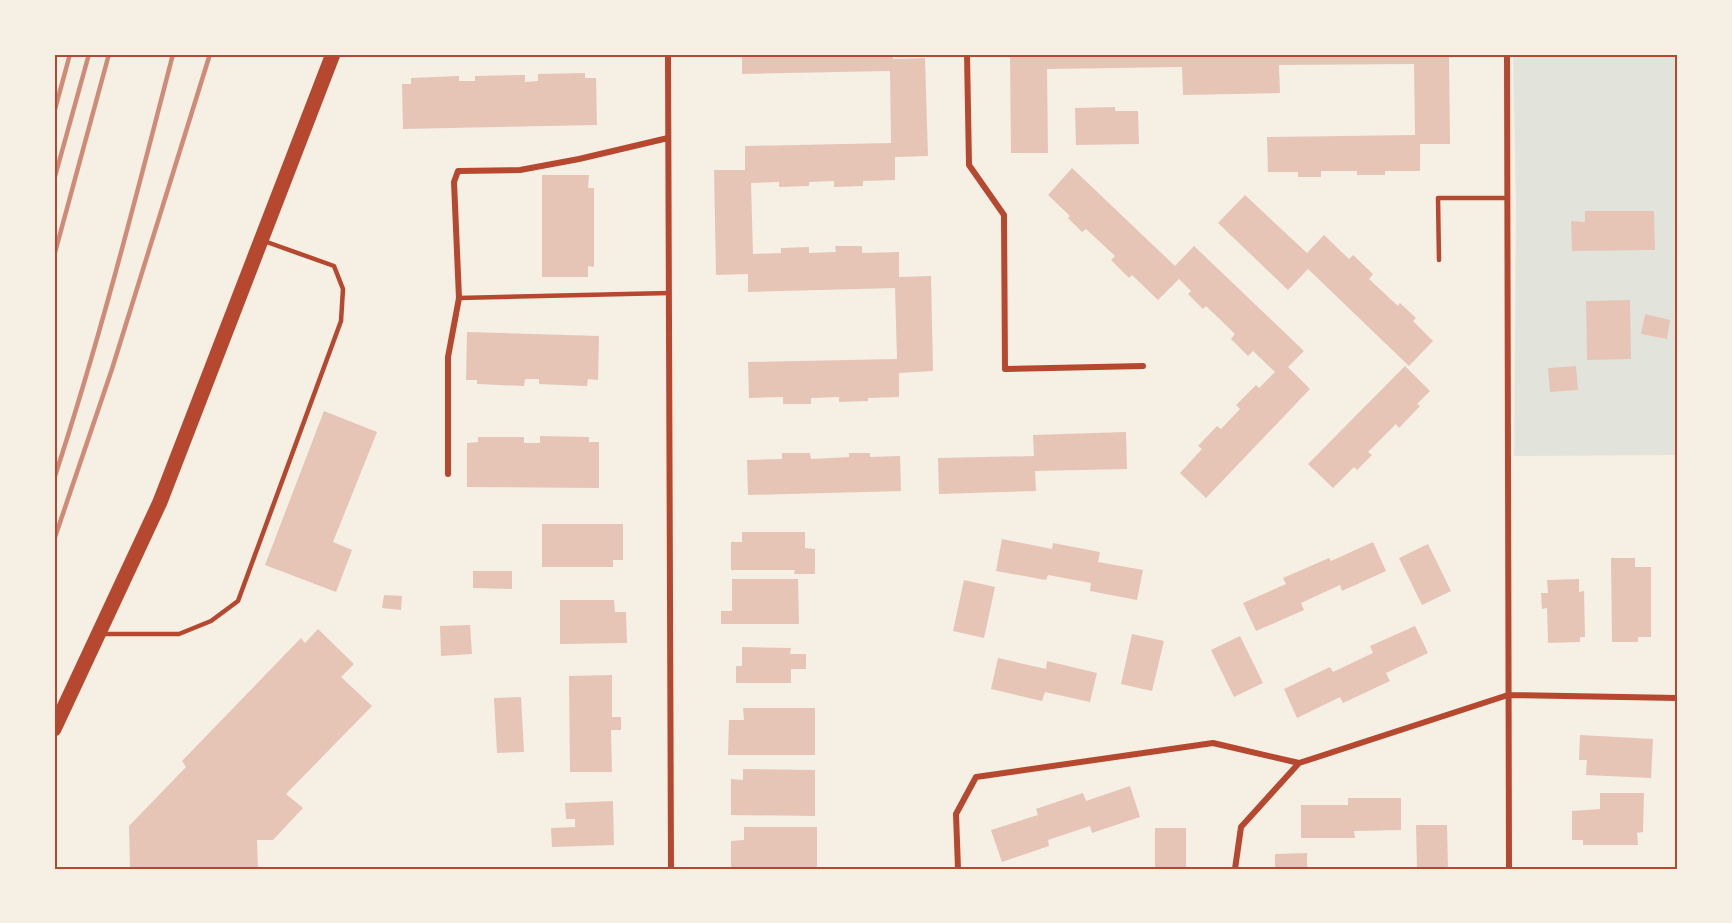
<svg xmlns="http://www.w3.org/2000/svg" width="1732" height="923" font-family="'Open Sans',sans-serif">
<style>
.green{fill:#e2e4dc}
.building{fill:#e6c5b7}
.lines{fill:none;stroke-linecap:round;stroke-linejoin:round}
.service{stroke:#b5482f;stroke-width:4.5}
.minor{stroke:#b5482f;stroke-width:6}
.primary{stroke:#b5482f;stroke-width:15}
.rail{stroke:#cf8b77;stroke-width:4.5}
.neatline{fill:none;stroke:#b5482f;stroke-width:2}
</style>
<rect width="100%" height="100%" fill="#f6efe4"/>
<!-- green -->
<path class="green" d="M1513,54H1678V455L1514,456L1516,207Z"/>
<!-- building -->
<path class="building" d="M742,54H893V59L925,58L928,156L895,157V180L863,181V186L834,187V181L809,182V186L779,187V182L751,183L753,254L781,253V248L809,247V253L836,252L835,246H862V253L899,252V277L931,276L933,371L899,373V397L868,398V401L839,402V397L811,398V404H783V397L749,398L748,362L897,359L895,288L748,292V274L716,275L714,170H745V146L891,143L890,71L742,74Z
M1040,54H1192V57H1267V54H1449L1450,144H1420V171H1385V175H1357V171H1321V177H1298V172H1268L1267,137L1415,135L1414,64L1279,65L1280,93L1183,95L1182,67L1047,69L1048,153H1011L1010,57L1040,56Z
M585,73V78H596L597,125L403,129L402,84H411V78L459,76V81H475V76L525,75V82L538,81V74Z
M1115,107V111H1138L1139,144L1076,145L1075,108Z
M1072,168L1175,266L1194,246L1304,351L1288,367L1310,389L1206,498L1180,473L1202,449L1198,446L1217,426L1221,429L1240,409L1236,405L1256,385L1259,388L1275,372L1253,351L1248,356L1231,339L1235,334L1206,306L1203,309L1188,294L1191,291L1179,279L1158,300L1132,275L1129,278L1111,260L1115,256L1086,229L1082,232L1068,218L1070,216L1048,195Z
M542,175H589L588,188H594V267L588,266V277H542Z
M1245,195L1307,253L1324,235L1349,259L1353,255L1373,274L1369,279L1398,306L1400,303L1416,318L1413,321L1433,341L1409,366L1308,269L1288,290L1218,223Z
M1585,211H1654L1655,250L1572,251L1571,221L1585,222Z
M1630,300L1631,359L1587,360L1586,301Z
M1645,314L1670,320L1667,339L1641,334Z
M467,332L599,336L598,380L588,379L587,386L539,384V379H525L524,386L477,384V380H466Z
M1405,366L1430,391L1417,404L1420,406L1399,428L1396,424L1368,452L1372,455L1357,470L1354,467L1333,488L1308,464Z
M1576,366L1578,390L1550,392L1548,368Z
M324,411L377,432L333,542L352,550L336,592L265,565Z
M1126,432L1127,469L1035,471L1036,491L939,494L938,458L1034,456L1033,435Z
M540,436L589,437V442H599V488L467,487V443L478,442V437H524V443H540Z
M782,453H810L811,459L849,457V453H870V457L900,456L901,491L748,495L747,460L782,459Z
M542,524H623V560H613V567H542Z
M742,532H805V548L815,549V574H794L795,570H731V542H742Z
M1002,539L1052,549L1053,543L1100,552L1098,562L1143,570L1137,600L1090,591L1091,583L1048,575L1046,580L996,571Z
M1373,542L1386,571L1342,591L1340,585L1301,603L1304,610L1256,631L1243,603L1286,584L1283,578L1329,558L1331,561Z
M1428,544L1451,591L1422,605L1399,558Z
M1611,558H1635V567H1651V637H1638V642H1612Z
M473,571H512V589L473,588Z
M732,579H798L799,624H721V611H732Z
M1579,579V592L1584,591L1585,637H1580V642L1548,643L1547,608L1542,609L1541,593H1548L1547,580Z
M964,580L995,587L984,638L953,631Z
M384,595L402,596L401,610L382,608Z
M560,600H614L615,612H626L627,643L560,644Z
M470,625L472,654L441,656L440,626Z
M1415,626L1428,653L1386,673L1390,681L1343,703L1340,697L1297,718L1284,689L1330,667L1333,672L1373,653L1370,646Z
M318,629L354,664L341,677L372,706L286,794L303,808L273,840H257L258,869H130L129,826L186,767L182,761L301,638L305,643Z
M1132,634L1164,641L1152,691L1121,684Z
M1240,636L1263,683L1234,697L1211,650Z
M742,647L791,648L790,654H806V669H791V683H736V666H742Z
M998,658L1046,669L1047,661L1097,673L1090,702L1045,692L1042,701L991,689Z
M612,675V717H621V730H611L612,772H570L569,676Z
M521,697L524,752L497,753L494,698Z
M743,708H815V755H728L729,720H744Z
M1580,735L1653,739L1651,778L1586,775L1587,760H1579Z
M743,769L815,770V816L731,815V779L743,780Z
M1130,786L1140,817L1092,833L1090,826L1048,840L1049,846L1002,862L991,830L1038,815L1036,809L1083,793L1086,801Z
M1600,793H1644L1643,832L1637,833L1638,845H1583V840H1572V811L1600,809Z
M1348,798H1401V830L1354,831L1355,838H1301V805H1348Z
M613,801L614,845L552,847L551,828L575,827V819H566L565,803Z
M1416,825H1447L1448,869H1417Z
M744,827H817V869H731V841L744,840Z
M1155,828H1186V869H1155Z
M1307,853V869H1275V854Z"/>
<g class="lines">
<!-- service -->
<path class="service" d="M1439,260L1438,198H1507
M459,298L669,293
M103,634H179L211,621L238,601L341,321L343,289L334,266L264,241"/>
<!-- minor -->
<path class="minor" d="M668,54L671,869
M967,54L969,165L1004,215L1005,369L1143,366
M1507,54L1509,869
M448,474V357L459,298L454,182L458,171L520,170L579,159L668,138
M958,869L956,814L976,777L1213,743L1299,763
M1235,869L1241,827L1299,763L1508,695L1678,698"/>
<!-- primary -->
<path class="primary" d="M54,729L160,502L333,54"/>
<!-- rail -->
<path class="rail" d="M54,113L70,54
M54,180L89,54
M54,256L109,54
M54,479C100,339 136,197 173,54
M54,540L112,369L210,54"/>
</g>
<!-- border -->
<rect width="1732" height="923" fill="none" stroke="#f6efe4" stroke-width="111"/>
<rect x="56" y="56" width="1620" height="812" class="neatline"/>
</svg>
